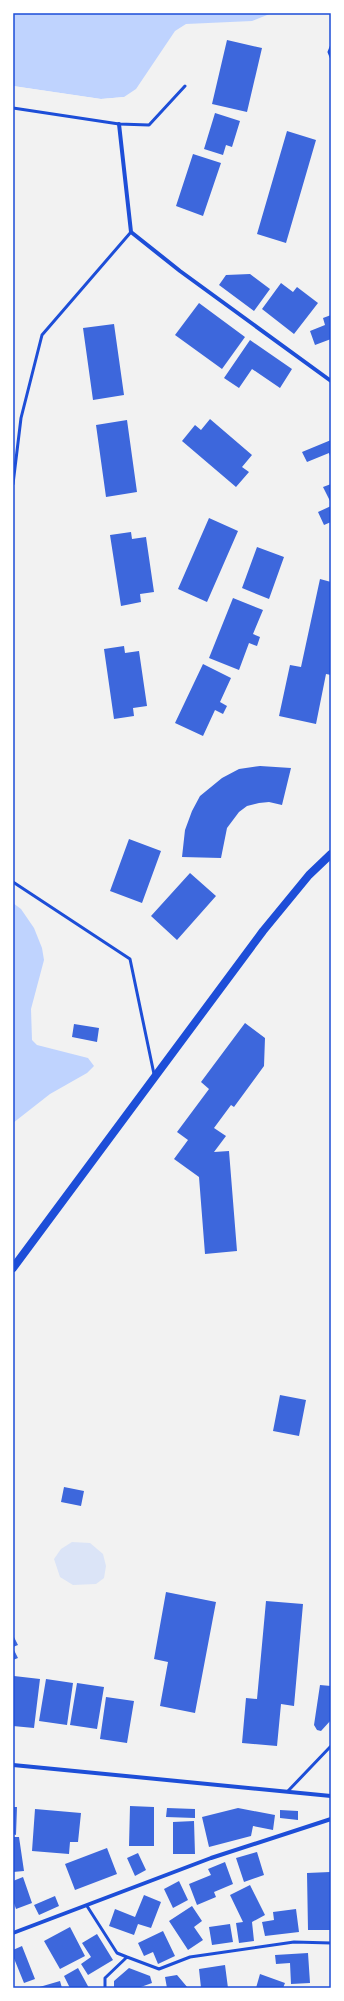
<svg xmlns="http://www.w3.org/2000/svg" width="344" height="2001" font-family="Ubuntu,sans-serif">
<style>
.green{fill:#dbe4f7}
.water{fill:#bfd3fe}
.pier{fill:#f2f2f2}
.building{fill:#3d67dc}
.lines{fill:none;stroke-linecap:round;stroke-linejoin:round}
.service{stroke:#1d4ed8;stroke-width:3}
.minor{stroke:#1d4ed8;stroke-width:4}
.secondary{stroke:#1d4ed8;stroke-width:8}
.neatline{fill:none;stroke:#1d4ed8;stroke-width:1.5}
</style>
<rect width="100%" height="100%" fill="#f2f2f2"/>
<!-- green -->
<path class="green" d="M72,1542L90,1543L103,1554L106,1566L104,1578L96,1584L73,1585L60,1577L54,1559L61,1549Z"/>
<!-- water -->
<path class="water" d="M13,13H272L252,21L186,24L175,31L136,89L124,97L101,99L13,86Z
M13,903L21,909L34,928L42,948L44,960L31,1009L32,1040L37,1045L88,1058L94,1066L87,1073L50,1094L13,1123Z"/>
<!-- pier -->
<path class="pier" d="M13,86L101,99L124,97L123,99L101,101L13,88Z"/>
<!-- building -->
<path class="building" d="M227,40L262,48L247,112L212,104Z
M215,113L240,121L232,147L226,145L223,155L204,149Z
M287,131L316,140L286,243L257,234Z
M193,154L221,163L203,216L176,206Z
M250,274L270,289L254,311L219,285L226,275Z
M281,283L293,292L297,287L318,303L294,334L262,309Z
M199,303L245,337L222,369L175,335Z
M331,315V339L315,345L310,331L325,325L323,318Z
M114,324L124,395L93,400L83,328Z
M250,340L292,369L280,388L252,369L239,388L224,378Z
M210,419L252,455L242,467L249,472L236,487L182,441L195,425L201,430Z
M127,420L137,492L106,497L96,425Z
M331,440V459L329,453L307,462L302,452Z
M331,484V503L323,487Z
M331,506V522L324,525L318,512Z
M209,518L238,531L207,602L178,589Z
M131,532L132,539L146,537L154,592L140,594L141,602L121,606L110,535Z
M257,547L284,557L269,599L242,588Z
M320,579L331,582V675L326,674L316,724L279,716L290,665L301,667Z
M233,598L263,610L253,634L260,637L257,646L249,643L239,670L209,658Z
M124,646L125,653L139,651L147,706L133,708L134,716L114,719L104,649Z
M203,664L231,678L220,702L227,706L223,714L215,710L203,736L175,723Z
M260,766L291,768L282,805L269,802L259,803L247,806L239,812L227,828L221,858L182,857L185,830L192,811L200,796L222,778L239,769Z
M129,839L161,851L142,903L110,891Z
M190,873L216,896L177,940L151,916Z
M245,1023L265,1038L264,1066L234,1107L231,1105L214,1128L226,1136L214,1152L229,1151L237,1251L205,1254L199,1177L174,1159L188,1140L177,1132L209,1089L201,1082Z
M74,1024L99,1028L97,1042L72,1037Z
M280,1395L306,1400L299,1436L273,1431Z
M64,1487L84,1491L81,1506L61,1502Z
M166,1592L216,1602L195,1713L160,1706L168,1662L154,1659Z
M266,1601L303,1604L294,1706L281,1704L277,1746L242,1743L246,1698L257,1699Z
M13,1635L18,1645L13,1647Z
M13,1648L18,1658L13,1660Z
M14,1676L40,1679L34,1728L13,1726Z
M46,1679L73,1683L67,1725L39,1721Z
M77,1683L104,1687L97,1729L70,1725Z
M320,1685L331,1686V1720L321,1731L317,1730L314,1725Z
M106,1697L134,1701L127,1743L100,1739Z
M130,1806L154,1807V1846H129Z
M13,1807H17L16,1835L13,1834Z
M167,1808L195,1809V1818L166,1817Z
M238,1808L275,1815L273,1830L253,1826L251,1836L209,1847L202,1817Z
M35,1809L81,1813L78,1842H70L69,1854L32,1851Z
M280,1810L298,1811V1820L280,1818Z
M194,1821L195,1854H173V1822Z
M13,1837H19L24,1871L13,1872Z
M107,1848L117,1874L75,1890L65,1864Z
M257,1852L264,1875L244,1882L236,1858Z
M138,1853L146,1870L135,1876L127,1858Z
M225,1862L233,1884L214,1892L216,1897L197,1905L189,1884L211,1875L208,1869Z
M330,1872L331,1930H308L307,1873Z
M23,1877L32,1903L16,1909L13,1900V1881Z
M179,1881L188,1900L173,1908L164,1889Z
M250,1885L265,1915L252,1922L254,1941L239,1943L236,1923L243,1922L230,1895Z
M144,1895L161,1902L151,1928L138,1924L134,1935L109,1926L115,1909L135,1917Z
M55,1896L59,1906L39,1915L34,1905Z
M192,1906L202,1921L194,1927L203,1940L188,1950L169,1921Z
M296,1909L299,1932L265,1936L262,1922L274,1920L273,1912Z
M230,1924L233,1942L212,1945L209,1927Z
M70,1927L85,1956L60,1969L44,1941Z
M163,1931L175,1956L158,1964L153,1952L144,1956L138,1943Z
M97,1934L113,1960L88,1975L81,1964L91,1957L82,1943Z
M22,1946L35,1979L24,1983L13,1956V1950Z
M308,1953L310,1983L291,1984L290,1963L276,1964L275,1955Z
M225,1965L228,1988H201L199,1969Z
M78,1968L89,1988H70L64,1976Z
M129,1968L150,1976L152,1983L138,1988H114V1981Z
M260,1974L285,1983L283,1988H256Z
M177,1975L188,1988H167L165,1977Z
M60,1981L62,1988H36Z"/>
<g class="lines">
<!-- service -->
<path class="service" d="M331,47L329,52L331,57
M13,108L119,124L149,125L185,86
M13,484L21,418L42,335L131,232
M13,882L130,959L154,1074
M288,1791L331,1746
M87,1906L117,1953L127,1957
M105,1988V1978L127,1957L159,1969L190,1957L294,1942L331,1943"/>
<!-- minor -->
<path class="minor" d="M119,124L131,232L180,271L331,381
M13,1765L331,1796
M13,1933L211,1858L331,1819"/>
<!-- secondary -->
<path class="secondary" d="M13,1268L263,931L309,875L331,854"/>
</g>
<!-- border -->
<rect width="344" height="2001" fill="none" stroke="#ffffff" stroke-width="28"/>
<rect x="14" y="14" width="316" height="1973" class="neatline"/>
</svg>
